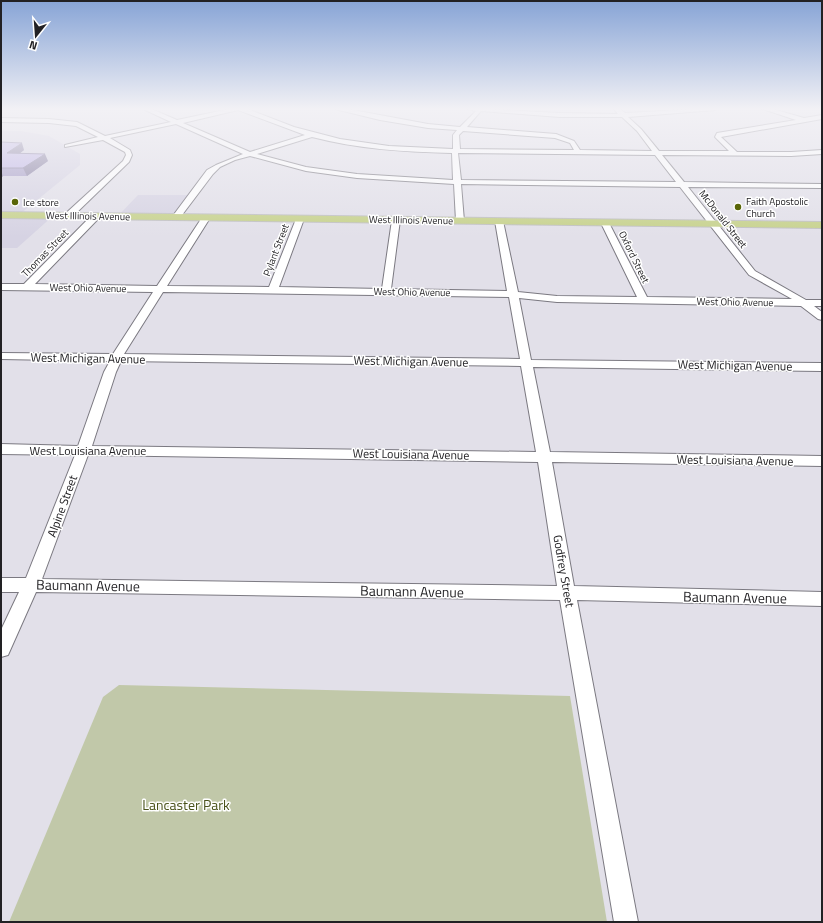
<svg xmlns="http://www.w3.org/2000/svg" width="823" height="923" font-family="'Titillium Web',sans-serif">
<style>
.built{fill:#d6d3e3}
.green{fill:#c1c8a9}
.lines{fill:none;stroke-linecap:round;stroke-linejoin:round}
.minor-casing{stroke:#7b7981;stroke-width:2}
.major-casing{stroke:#c1c1c2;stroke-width:2}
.minor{fill:#fff;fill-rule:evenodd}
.major{fill:#c7d28d;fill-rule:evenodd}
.wall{fill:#a49bc6}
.shaded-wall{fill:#867ea1}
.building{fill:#bfb4e6;stroke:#867ea1}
.poi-dot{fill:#596508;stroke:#fff;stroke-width:1.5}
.labels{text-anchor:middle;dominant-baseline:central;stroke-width:3;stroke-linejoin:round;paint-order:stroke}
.far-poi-label{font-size:10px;fill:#222124;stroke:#fff;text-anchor:start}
.far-street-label{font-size:10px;fill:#222124;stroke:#fff}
.street-label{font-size:12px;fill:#222124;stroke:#fff}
.near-street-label{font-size:14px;fill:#222124;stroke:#fff}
.near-park-label{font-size:14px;fill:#49521a;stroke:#fff}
</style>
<rect width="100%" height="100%" fill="#e2e0e9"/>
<!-- built -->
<path class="built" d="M1,131H21L49,136L80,154V165L20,214L54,215L17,248H1Z
M138,195H193L177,217L118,216Z"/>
<!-- green -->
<path class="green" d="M119,685L570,696L607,922H9L103,697Z"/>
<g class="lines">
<defs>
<path id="minor" d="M141,108H149L177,120L234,108H245L294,127L340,139L389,146L453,149V135L457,130L428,128L380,120L331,108H342L428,124L460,127L476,111L464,108L560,113L618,114L613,108H619L625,113L718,108L715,110L628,117L641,129L659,151H729L715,137L717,133L796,120L760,108H769L804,118L822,115V119L721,137L737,152H791L822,150V154L791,156L662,155L684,182L822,184V188L688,187L755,271L806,300H822V306H814L822,312V320L818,319L801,306L557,302L519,298L531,360L822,363V371L533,367L550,452L822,456V466L552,462L574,586L822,592V606L577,600L638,922H614L560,600L36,592L8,655L1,657V630L19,592H1V578H26L75,455L1,454V444L78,446L104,372L110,361L1,359V353L113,354L153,292L1,290V284H24L93,214H96L100,216L99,218L35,284L157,286L203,216H206L210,218L167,286L269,287L296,219L300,217L304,219L279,287L382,289L392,220L396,218L400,220L391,289L507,291L495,221L499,219L503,221L518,292L557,296L637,297L601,223L605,220L609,223L647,297L792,299L749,275L680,187L461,184L464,221L460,223L456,221L454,184L357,178L306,171L250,156L235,160L220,167L213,174L179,219H176L172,217L207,170L216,165L243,154L176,124L110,138L130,150L132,155L129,162L71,218H65V214L123,161L126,155L125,152L103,140L65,147V145L98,137L76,126L49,123L1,122V118L49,119L77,122L105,136L171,122ZM238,110L305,135L250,152L183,123ZM481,111L560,117H622L637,131L652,151L580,150L574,141L556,134L467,127ZM463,131L555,138L570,143L574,150L460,149L459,135ZM312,137C358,149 405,152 452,153L453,180L357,174L306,167L257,154ZM458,153L655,155L676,182L461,180ZM163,292L509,297L520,359L124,354ZM121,361L521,366L536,452L92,446L116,372ZM88,455L538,462L557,586L42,579Z"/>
<path id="major" d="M1,212L822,222V228L1,218Z"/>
</defs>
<!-- minor casing -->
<use href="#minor" class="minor-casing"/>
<!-- major casing -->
<use href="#major" class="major-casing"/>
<!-- minor -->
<use href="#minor" class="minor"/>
<!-- major -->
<use href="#major" class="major"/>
</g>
<!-- wall -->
<path class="wall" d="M1,142L24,150L20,153L48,161L27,176H3L1,178Z"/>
<!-- shaded-wall -->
<path class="shaded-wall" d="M22,143L24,150L10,161L7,153Z
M45,154L48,161L27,176L23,168Z
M1,170L3,176L1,178Z"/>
<!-- building -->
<path class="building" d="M1,142L22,143L7,153L45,154L23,168H1Z"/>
<!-- sky -->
<linearGradient id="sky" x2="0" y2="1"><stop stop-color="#87a4d6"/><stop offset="0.46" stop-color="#f2f1f5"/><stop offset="1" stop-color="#f2f1f5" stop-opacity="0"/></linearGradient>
<rect width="823" height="237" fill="url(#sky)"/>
<!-- markers -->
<g class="poi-dot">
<circle cx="15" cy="202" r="4"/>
<circle cx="738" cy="207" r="4"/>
</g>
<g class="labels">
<!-- far-poi labels -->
<g class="far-poi-label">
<text x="746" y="201">Faith Apostolic<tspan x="746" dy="12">Church</tspan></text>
<text x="23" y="202">Ice store</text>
</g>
<!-- far-street labels -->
<g class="far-street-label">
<text transform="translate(88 216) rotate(1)">West Illinois Avenue</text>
<text transform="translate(723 219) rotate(52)">McDonald Street</text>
<text transform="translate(411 220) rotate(1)">West Illinois Avenue</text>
<text transform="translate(276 250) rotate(-69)">Pylant Street</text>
<text transform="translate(45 253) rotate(-46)">Thomas Street</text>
<text transform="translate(634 257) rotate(64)">Oxford Street</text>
<text transform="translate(88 288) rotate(1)">West Ohio Avenue</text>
<text transform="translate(412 292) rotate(1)">West Ohio Avenue</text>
<text transform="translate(735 302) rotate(1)">West Ohio Avenue</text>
</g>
<!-- street labels -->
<g class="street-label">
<text transform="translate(88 358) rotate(1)">West Michigan Avenue</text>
<text transform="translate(411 361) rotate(1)">West Michigan Avenue</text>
<text transform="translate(735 365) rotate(1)">West Michigan Avenue</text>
<text x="88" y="450">West Louisiana Avenue</text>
<text transform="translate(411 454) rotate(1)">West Louisiana Avenue</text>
<text transform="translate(735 460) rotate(1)">West Louisiana Avenue</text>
<text transform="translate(62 506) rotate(-70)">Alpine Street</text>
<text transform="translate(564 571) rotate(80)">Godfrey Street</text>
</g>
<!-- near-street labels -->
<g class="near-street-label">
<text transform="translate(88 585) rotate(1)">Baumann Avenue</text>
<text transform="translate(412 591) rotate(1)">Baumann Avenue</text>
<text transform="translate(735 597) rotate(1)">Baumann Avenue</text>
</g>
<!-- near-park labels -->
<g class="near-park-label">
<text x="186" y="804">Lancaster Park</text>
</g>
</g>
<!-- border -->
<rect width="823" height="923" fill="none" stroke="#222124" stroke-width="4"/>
<!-- north arrow -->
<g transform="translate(36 36) rotate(197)" stroke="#ffffff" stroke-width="3" paint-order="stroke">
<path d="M0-3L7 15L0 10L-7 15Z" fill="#222124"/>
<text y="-6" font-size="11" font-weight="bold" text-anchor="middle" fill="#222124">N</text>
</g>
</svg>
